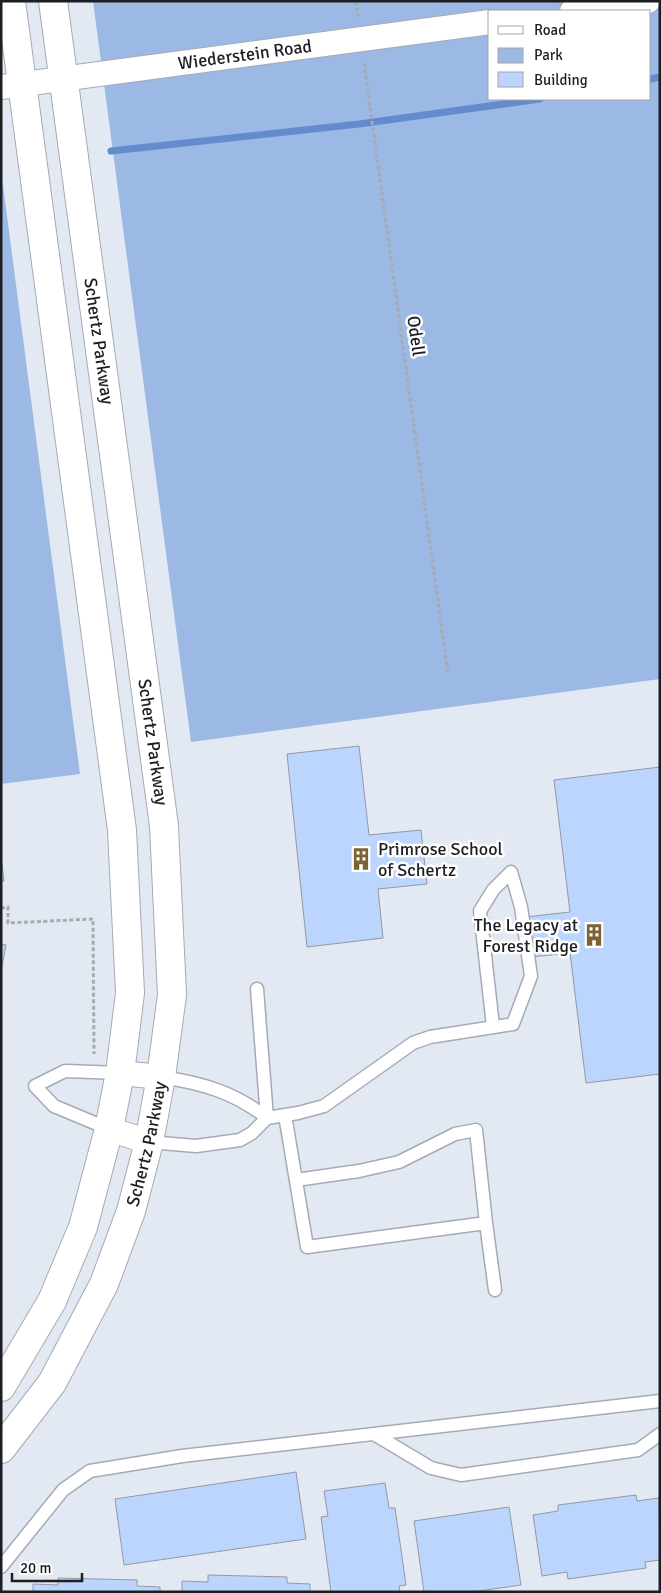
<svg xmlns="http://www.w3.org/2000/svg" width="661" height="1593" font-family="Signika,sans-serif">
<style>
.green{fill:#9cb8e5;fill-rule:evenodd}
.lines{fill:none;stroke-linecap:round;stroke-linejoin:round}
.stream{stroke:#648ccc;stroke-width:7}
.building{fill:#bbd5ff;stroke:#9399a3}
.service-casing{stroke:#a5abb4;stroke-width:15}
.minor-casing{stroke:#a5abb4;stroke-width:26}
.secondary-casing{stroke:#a5abb4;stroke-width:30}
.path{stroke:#a6abb3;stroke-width:3;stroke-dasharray:4 2.5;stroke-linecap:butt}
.service{stroke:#fff;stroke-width:12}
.minor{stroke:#fff;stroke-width:24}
.secondary{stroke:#fff;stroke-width:28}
.labels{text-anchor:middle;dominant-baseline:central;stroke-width:5;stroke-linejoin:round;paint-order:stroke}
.street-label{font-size:18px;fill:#1c1e21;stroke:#fff}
.poi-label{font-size:18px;fill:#1c1e21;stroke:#fff;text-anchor:start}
</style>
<rect width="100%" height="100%" fill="#e3e9f3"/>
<!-- green -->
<path class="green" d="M93,1H660V679L191,742ZM490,11H650V99H490Z
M1,170L80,774L1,784Z"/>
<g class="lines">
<!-- stream -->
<path class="stream" d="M650,79L660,77
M111,151L359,124L540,99"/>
</g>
<!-- building -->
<path class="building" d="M359,746L369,835L421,830L427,884L378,889L383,938L307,947L287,754Z
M660,767V1074L586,1083L570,953L531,957L526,917L570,912L554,780Z
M1,855L4,881H1Z
M1,944L6,945L1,971Z
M296,1472L306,1539L124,1565L115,1499Z
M385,1483L389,1508H395L406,1585L399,1586L400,1592H331L321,1517L328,1516L324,1491Z
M636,1495L637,1501L659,1498L660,1560L645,1562L646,1568L568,1579L567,1572L542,1576L533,1515L558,1511V1505Z
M509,1507L521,1585L472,1592H424L414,1521Z
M208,1575L287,1577V1583L310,1584V1592H182V1581L208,1582Z
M58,1578L137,1580V1586L160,1587V1592H33V1584L58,1585Z"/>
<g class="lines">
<defs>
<path id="service" d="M257,989L267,1118
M161,1077C202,1083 234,1092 267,1118
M285,1115L307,1247L486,1223L476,1130L455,1134L399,1162L359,1171L296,1180
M109,1129L54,1106L35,1086L65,1071L120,1073
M149,1142L196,1146L240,1140L252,1133L267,1118L298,1113L324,1106L413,1043L430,1037L513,1024L531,976L521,907L511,872L493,890L480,911L493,1026
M486,1223L495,1290
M374,1434L431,1468L461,1475L638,1450L660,1434
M1,1567L63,1490L90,1471L182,1456L660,1401"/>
<g id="minor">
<path d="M572,11L648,1"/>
<path id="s1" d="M1,87L490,22"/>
<path d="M120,1073L161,1077"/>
<path d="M109,1129L149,1142"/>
</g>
<g id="secondary">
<path d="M1,1387L52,1301L83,1227L109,1129L120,1073L130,993L122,830L11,1"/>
<path id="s2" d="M1,1449L52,1383L104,1284L131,1211L149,1142L161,1077L172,995L164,826L53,1"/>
</g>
</defs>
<!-- service casing -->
<use href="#service" class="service-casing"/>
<!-- minor casing -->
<use href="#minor" class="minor-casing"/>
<!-- secondary casing -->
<use href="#secondary" class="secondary-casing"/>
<!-- path -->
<path class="path" d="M356,1L358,17
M364,63L448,674
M1,908L8,907V923L93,919L94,1054"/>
<!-- service -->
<use href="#service" class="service"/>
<!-- minor -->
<use href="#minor" class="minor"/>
<!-- secondary -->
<use href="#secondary" class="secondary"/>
</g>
<!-- icons -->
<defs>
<symbol id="building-bare" viewBox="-9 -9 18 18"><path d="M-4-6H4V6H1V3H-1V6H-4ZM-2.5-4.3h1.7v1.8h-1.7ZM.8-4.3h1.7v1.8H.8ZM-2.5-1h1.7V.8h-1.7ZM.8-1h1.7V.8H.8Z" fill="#7d6334" stroke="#fff" stroke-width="2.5" paint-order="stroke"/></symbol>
</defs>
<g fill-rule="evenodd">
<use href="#building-bare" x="345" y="843" width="32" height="32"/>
<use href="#building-bare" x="578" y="919" width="32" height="32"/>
</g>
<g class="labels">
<!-- street labels -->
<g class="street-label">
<text stroke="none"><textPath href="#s1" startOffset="246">Wiederstein Road</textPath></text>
<text transform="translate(416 336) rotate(82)">Odell</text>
<text transform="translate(99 341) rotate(82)">Schertz Parkway</text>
<text transform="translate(153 742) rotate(82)">Schertz Parkway</text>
<text stroke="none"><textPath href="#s2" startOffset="342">Schertz Parkway</textPath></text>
</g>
<!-- poi labels -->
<g class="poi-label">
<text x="378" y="849">Primrose School<tspan x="378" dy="21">of Schertz</tspan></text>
<text x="578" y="925" text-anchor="end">The Legacy at<tspan x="578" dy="21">Forest Ridge</tspan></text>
</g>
</g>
<!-- border -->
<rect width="661" height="1593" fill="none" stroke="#1c1e21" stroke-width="5"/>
<!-- legend -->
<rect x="488" y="10" width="162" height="90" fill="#ffffff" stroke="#a4a5a6"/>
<rect x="498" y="26" width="25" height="8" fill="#ffffff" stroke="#a4a5a6"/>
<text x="534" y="35" font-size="15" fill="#1c1e21">Road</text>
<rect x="498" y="48" width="25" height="15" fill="#9cb8e5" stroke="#a4a5a6"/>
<text x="534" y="60" font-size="15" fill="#1c1e21">Park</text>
<rect x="498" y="72" width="25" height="15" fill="#bbd5ff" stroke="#a4a5a6"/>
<text x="534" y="85" font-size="15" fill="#1c1e21">Building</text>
<!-- scale -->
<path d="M12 1573v8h70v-8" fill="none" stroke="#1c1e21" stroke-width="2.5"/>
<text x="20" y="1573" font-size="15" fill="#1c1e21" stroke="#ffffff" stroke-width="4" paint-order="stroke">20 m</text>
</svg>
